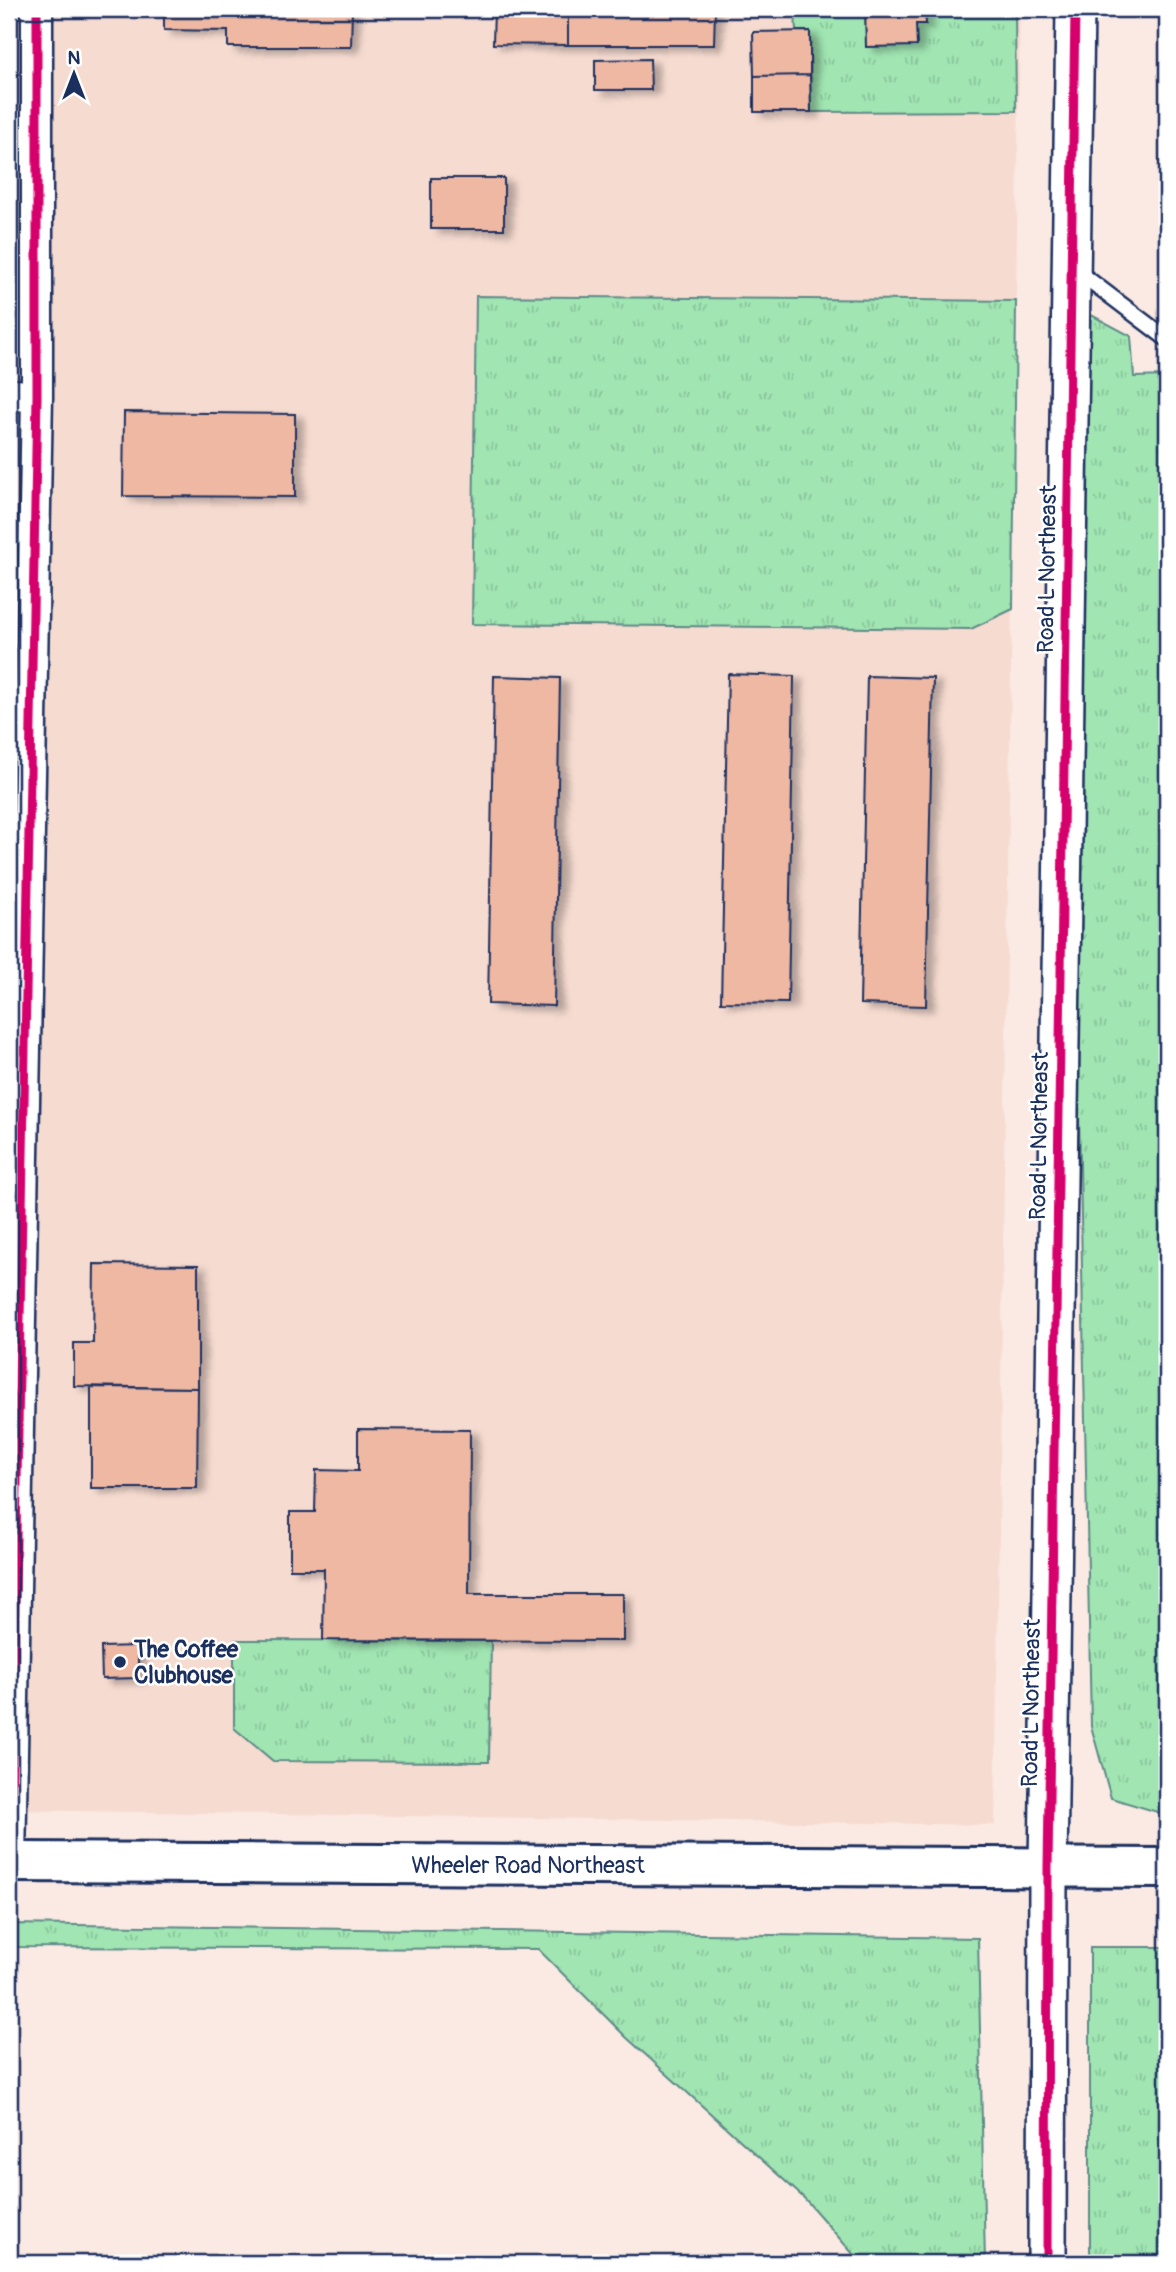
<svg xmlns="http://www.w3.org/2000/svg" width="1176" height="2272" font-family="Pangolin,sans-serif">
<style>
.built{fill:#f6dbd0}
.grass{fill:url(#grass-tufts);stroke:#5e8a88;stroke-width:2}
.building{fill:#eeb8a2;stroke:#1b2f5e;stroke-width:2;filter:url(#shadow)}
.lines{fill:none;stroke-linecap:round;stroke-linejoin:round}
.service-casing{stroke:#1b2f5e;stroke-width:19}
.minor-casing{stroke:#1b2f5e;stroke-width:35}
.tertiary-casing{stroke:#1b2f5e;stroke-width:42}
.secondary-casing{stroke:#1b2f5e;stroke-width:44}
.service{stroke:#fff;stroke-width:14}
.minor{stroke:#fff;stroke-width:30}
.tertiary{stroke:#fff;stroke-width:37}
.secondary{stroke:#fff;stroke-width:38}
.cycleway-casing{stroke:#fff;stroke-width:13}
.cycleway{stroke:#d6006c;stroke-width:9}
.poi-dot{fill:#1b2f5e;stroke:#fff;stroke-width:2.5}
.labels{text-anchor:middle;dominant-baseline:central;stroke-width:5;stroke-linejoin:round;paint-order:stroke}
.street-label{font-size:23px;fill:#1b2f5e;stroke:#fff}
.poi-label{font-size:23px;font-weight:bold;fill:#1b2f5e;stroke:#fff;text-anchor:start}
</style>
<defs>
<pattern id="grass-tufts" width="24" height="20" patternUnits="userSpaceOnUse" patternTransform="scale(1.75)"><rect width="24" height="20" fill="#a0e5b2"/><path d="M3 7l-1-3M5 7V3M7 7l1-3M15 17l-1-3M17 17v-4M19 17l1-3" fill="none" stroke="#89c59c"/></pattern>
<filter id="shadow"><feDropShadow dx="8" dy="4.5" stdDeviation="3.5" flood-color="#0004"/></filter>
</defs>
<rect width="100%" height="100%" fill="#faeae3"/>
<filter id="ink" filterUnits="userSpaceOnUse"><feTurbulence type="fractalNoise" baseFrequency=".0143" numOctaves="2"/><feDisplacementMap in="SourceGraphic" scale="14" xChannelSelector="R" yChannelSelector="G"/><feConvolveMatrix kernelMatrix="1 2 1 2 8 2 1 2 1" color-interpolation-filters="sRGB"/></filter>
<g filter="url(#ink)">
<!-- built -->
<path class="built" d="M9,9H1020L995,1825L9,1810Z"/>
<!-- grass -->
<path class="grass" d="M795,9H1015L1016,111L811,112L810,32L796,31Z
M476,296L1016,301L1013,609L971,629L472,624Z
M1063,300L1131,336L1134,377L1167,376V1815L1111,1798L1091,1726Z
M234,1640L491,1641L489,1762L273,1761L234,1728Z
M9,1924L978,1938L985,2263H861L805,2199L626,2037L538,1949L9,1947Z
M1090,1947H1167V2263H1090Z"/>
<!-- building -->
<path class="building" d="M164,9H352L351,47H228V31L164,30Z
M494,9H568V45L493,44Z
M568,9H715L714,45H568Z
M865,9H925L926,24H916L917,46L866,47Z
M810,31V75L754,76L753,32Z
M650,59L651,90H595V60Z
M810,75L811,112H754V76Z
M431,178H504V229H431Z
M124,412L295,414V497L123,496Z
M728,674L794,676L788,1003L721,1002Z
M494,676L560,678L554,1006L488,1004Z
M867,676L933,678L926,1006L860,1004Z
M94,1264L198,1265V1388L74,1386V1343H93Z
M91,1387L198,1388L197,1488H91Z
M358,1429L470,1430L469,1594H623V1641L323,1640L324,1569H290V1512H315L316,1470L358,1471Z
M138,1646V1678L102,1679L101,1647Z"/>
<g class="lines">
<defs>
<path id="service" d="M1076,270L1167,339"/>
<path id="minor" d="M9,395L37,396
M10,1862L37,396V9"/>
<path id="tertiary" d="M1047,2263L1048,1867L1075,9"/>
<path id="secondary" d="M9,1862L1167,1868"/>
</defs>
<!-- service casing -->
<use href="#service" class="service-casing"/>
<!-- minor casing -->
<use href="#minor" class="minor-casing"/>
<!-- tertiary casing -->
<use href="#tertiary" class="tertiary-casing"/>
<!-- secondary casing -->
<use href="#secondary" class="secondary-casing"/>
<!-- service -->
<use href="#service" class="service"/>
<!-- minor -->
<use href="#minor" class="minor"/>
<!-- tertiary -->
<use href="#tertiary" class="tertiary"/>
<!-- secondary -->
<use href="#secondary" class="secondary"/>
<defs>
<path id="cycleway" d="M10,1862L37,396V9
M1047,2263L1048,1867L1075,9"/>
</defs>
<!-- cycleway casing -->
<use href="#cycleway" class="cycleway-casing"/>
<!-- cycleway -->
<use href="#cycleway" class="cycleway"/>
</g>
</g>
<!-- markers -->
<circle class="poi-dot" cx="120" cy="1662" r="7"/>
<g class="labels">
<!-- street labels -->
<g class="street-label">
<text transform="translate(1047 569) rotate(-89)">Road L Northeast</text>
<text transform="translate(1039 1136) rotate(-89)">Road L Northeast</text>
<text transform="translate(1031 1703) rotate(-89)">Road L Northeast</text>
<text x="528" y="1865">Wheeler Road Northeast</text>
</g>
<!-- poi labels -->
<g class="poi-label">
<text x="134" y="1649">The Coffee<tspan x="134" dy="26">Clubhouse</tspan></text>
</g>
</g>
<!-- margin -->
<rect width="1176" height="2272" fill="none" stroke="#fff" stroke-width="35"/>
<rect x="18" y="18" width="1141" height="2237" fill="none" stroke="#1b2f5e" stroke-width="2.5" filter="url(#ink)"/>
<!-- north arrow -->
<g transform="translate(74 74)" stroke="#ffffff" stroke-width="5" paint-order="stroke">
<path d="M0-5L12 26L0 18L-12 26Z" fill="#1b2f5e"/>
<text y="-10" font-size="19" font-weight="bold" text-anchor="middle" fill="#1b2f5e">N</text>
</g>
</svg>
